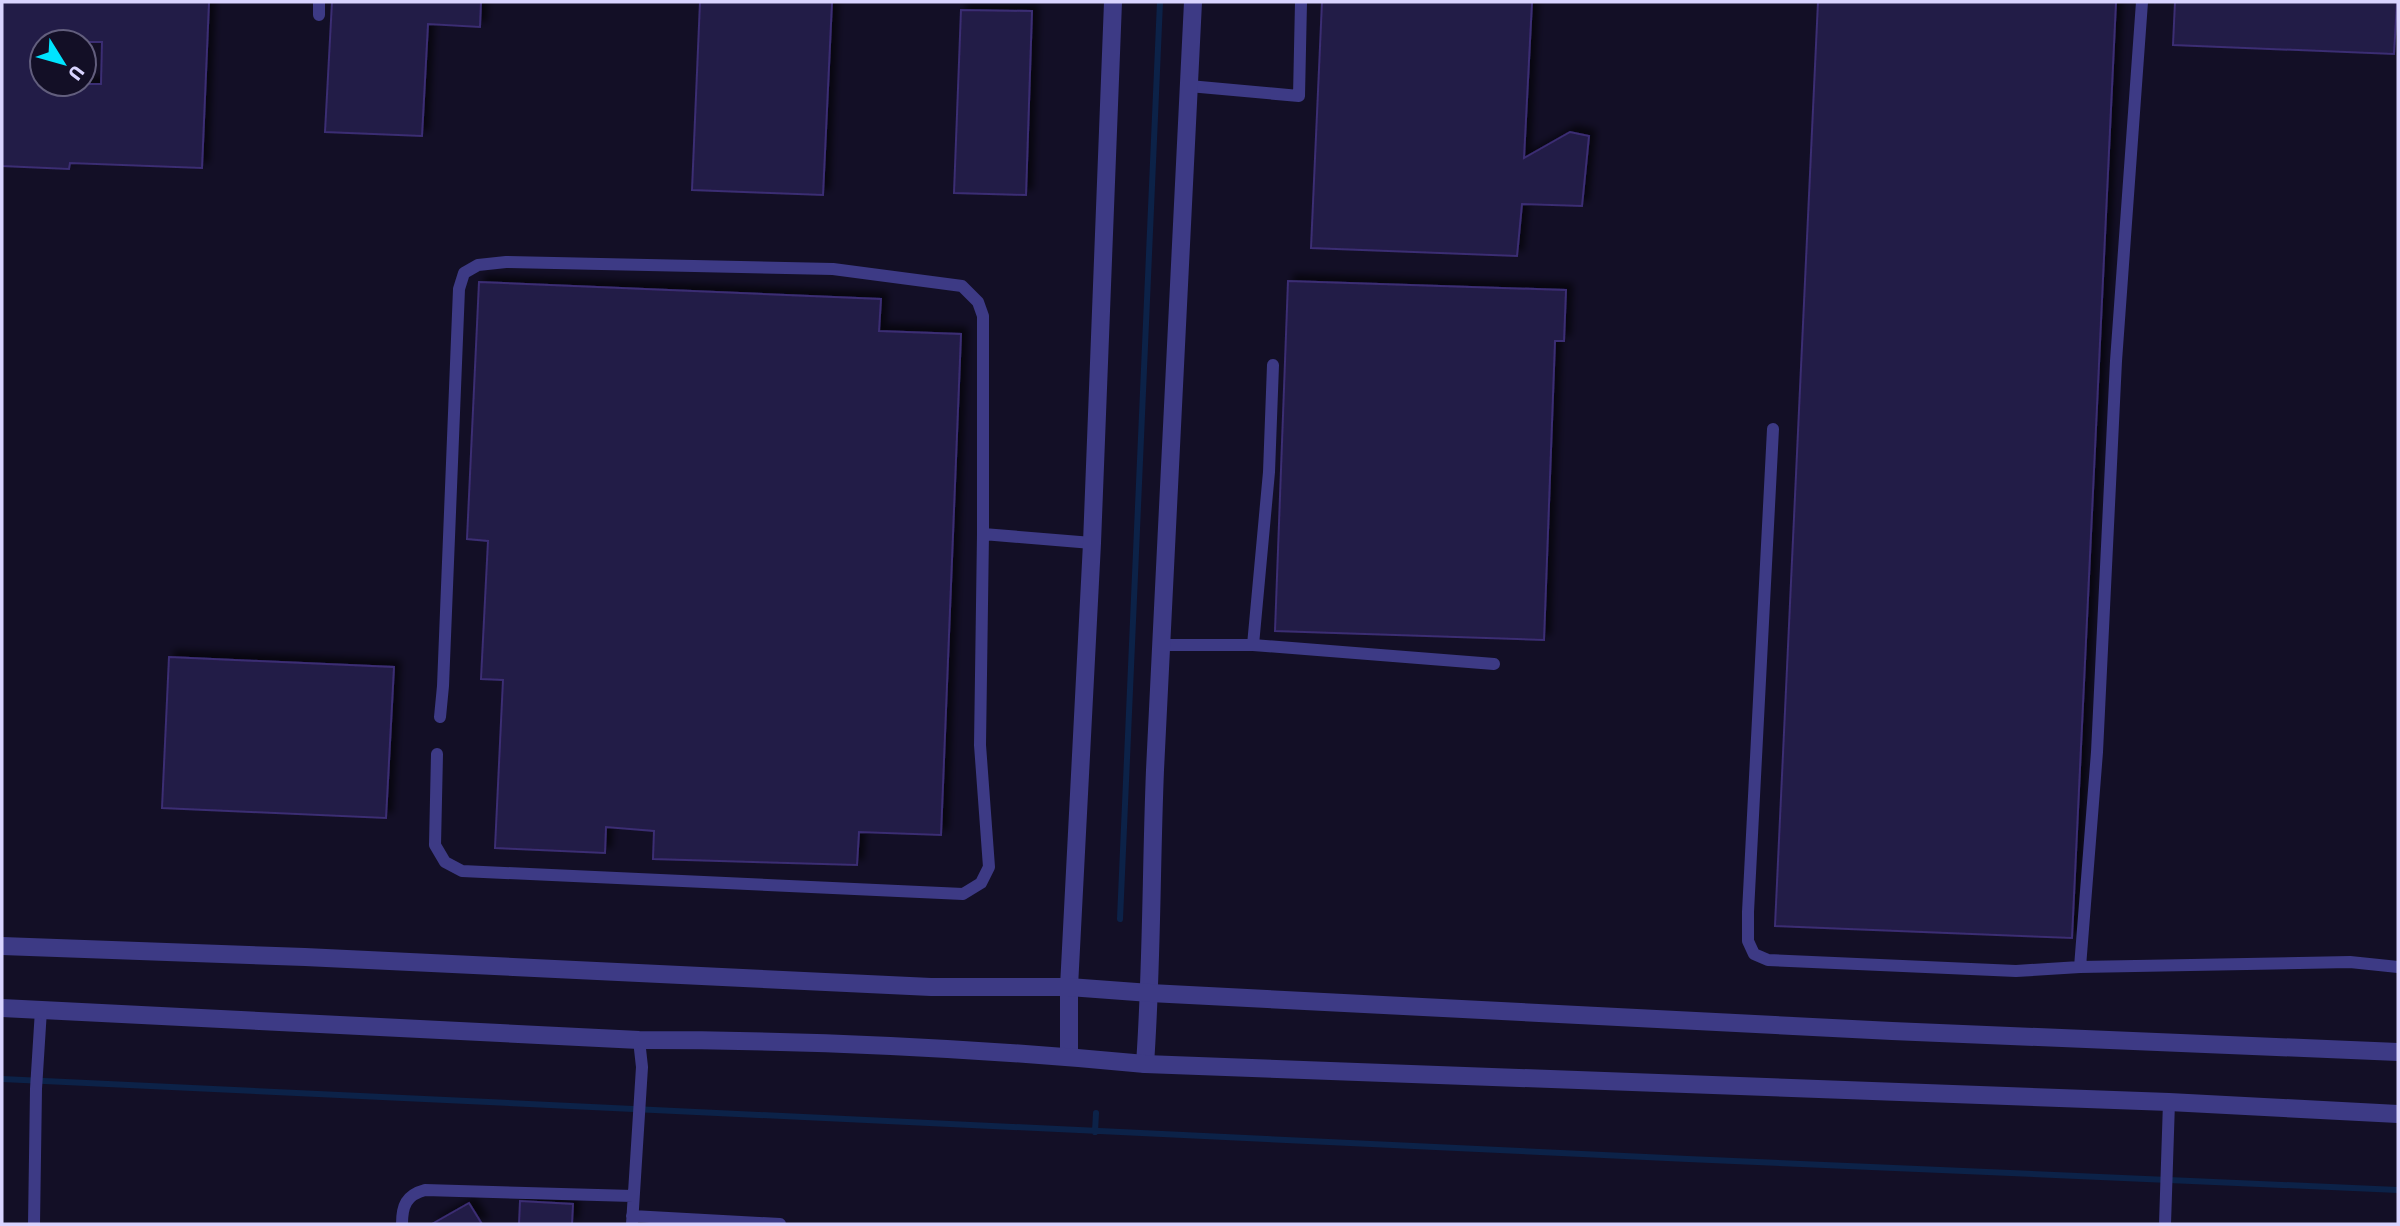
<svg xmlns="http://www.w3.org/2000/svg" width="2400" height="1226" font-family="'Fira Sans',sans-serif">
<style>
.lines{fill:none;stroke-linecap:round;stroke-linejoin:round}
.stream{stroke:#0c2248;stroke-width:6}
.building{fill:#241b47;stroke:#3b2d73;stroke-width:2;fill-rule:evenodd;filter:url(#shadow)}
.service{stroke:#3d3a85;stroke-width:12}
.minor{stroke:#3d3a85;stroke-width:18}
.tertiary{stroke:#3d3a85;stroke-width:18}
</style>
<defs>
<filter id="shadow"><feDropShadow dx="6" dy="-6" stdDeviation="3.5" flood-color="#0009"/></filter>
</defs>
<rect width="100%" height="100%" fill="#130f26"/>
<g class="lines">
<!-- stream -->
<path class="stream" d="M1120,919L1160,2
M2,1079L1688,1159L2398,1190
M1095,1132L1096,1113"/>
</g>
<!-- building -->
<path class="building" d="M2,2H209L202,168L70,163L69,169L2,166ZM42,42H102L101,84H42Z
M332,2H481L480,27L428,24L422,136L325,132Z
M700,2H832L823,195L692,190Z
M1322,2H1532L1524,158L1570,132L1589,136L1582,206L1522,204L1517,256L1311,248Z
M1818,2H2116L2072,938L1775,926Z
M2175,2H2397L2394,54L2173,45Z
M961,10L1032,11L1026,195L954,193Z
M1288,281L1566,290L1564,341H1555L1544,640L1275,631Z
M479,282L881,299L879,331L961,334L941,835L859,832L857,865L653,859L654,831L606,827L605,853L495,848L503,680L481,679L488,541L467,539Z
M169,657L394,667L386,818L162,808Z
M520,1201L573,1204L572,1224H519Z
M469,1203L482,1224H432Z"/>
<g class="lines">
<!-- service -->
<path class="service" d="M2142,2L2116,361L2097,752L2080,967L2350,962L2398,967
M319,15V2
M1189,86L1299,96L1301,2
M1773,429L1748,912V941L1754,954L1768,960L2016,971L2080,967
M1160,645H1253L1494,664
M1253,645L1269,472L1273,365
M440,717L443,686L459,289L464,273L478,265L506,262L833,269L962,286L978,302L983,316V534
M437,754L435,845L445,862L462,871L963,894L981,883L989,867L980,745L983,534L1092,543
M632,1216L780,1224
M34,1224L36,1089L41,1010
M402,1224C402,1206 406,1195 425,1190L633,1196
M632,1224L642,1067L639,1040
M2165,1224L2169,1102"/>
<!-- minor -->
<path class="minor" d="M1069,1057V987L1092,543L1113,2
M1145,1064C1152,966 1151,868 1155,770C1166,514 1179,258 1193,2"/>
<!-- tertiary -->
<path class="tertiary" d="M2,946L305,957L931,987H1069L1150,993L1892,1031L2398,1052
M2,1008L639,1040C807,1040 977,1048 1145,1064L2169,1102L2398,1114"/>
</g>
<!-- border -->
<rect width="2400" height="1226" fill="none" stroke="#d9d4ff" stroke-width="7"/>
<!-- north arrow -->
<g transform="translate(63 63) rotate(127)"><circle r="33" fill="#130f26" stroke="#625e7d" stroke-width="2"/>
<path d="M0-5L12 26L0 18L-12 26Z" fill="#00e5ff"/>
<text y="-10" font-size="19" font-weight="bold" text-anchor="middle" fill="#d9d4ff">U</text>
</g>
</svg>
